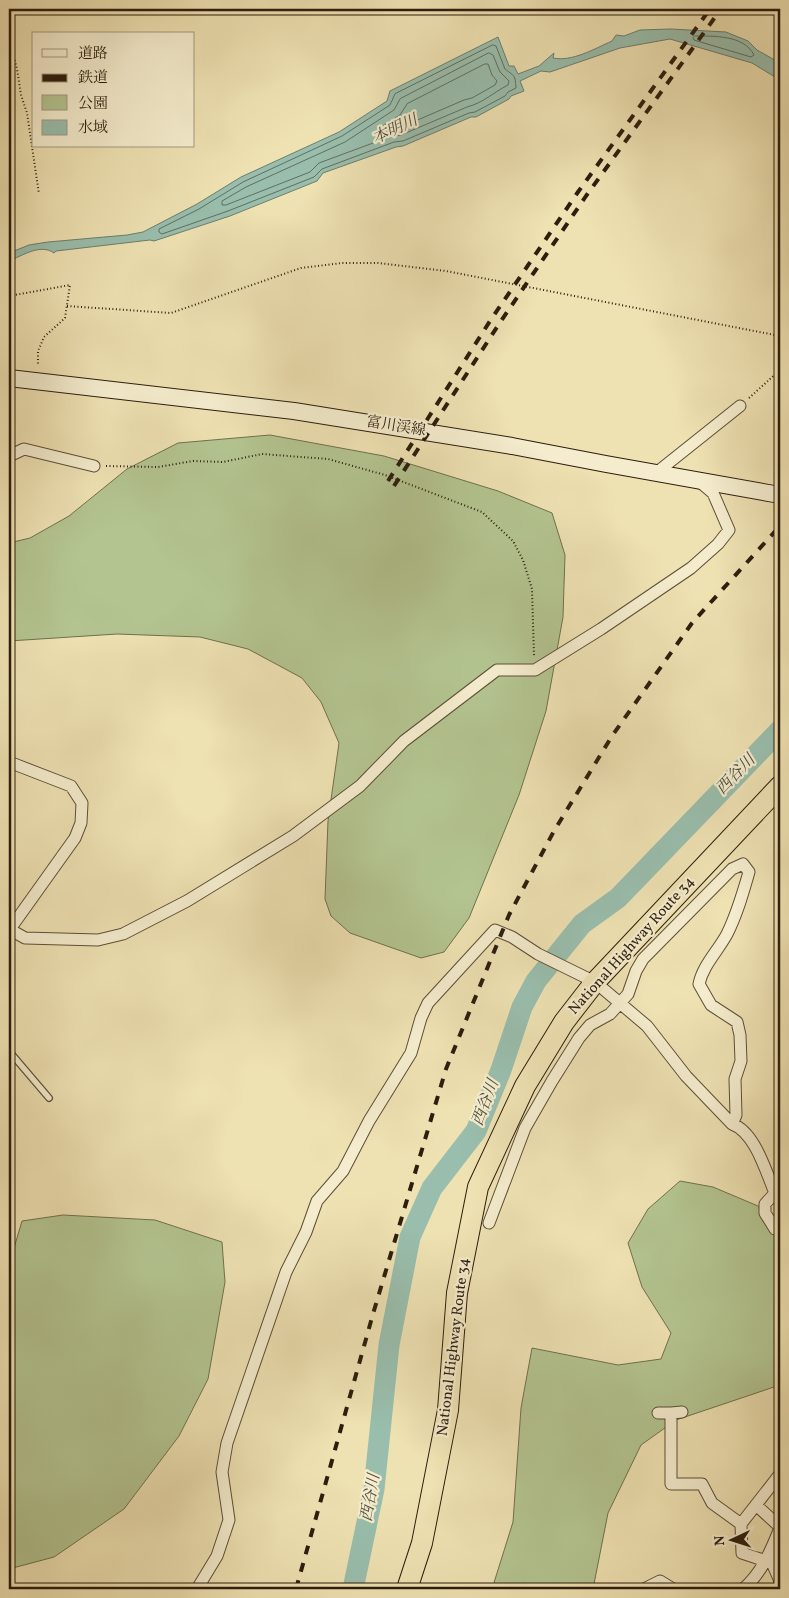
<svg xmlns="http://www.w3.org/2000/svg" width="789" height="1598" font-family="Vollkorn,'Noto Serif JP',serif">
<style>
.green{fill:#b3c490;stroke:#70704e}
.water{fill:#99bead;stroke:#6d7e6d}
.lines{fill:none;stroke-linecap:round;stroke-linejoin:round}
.shore{stroke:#626e5d;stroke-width:1}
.river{stroke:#99bead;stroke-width:21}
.lane-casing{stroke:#5c4e36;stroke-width:8}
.street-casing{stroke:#5c4e36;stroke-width:13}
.secondary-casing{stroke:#2c1d0d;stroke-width:18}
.highway-casing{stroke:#2c1d0d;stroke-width:22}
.path{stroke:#2c1d0d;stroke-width:2;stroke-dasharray:1 2.5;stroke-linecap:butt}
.lane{stroke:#f4eccd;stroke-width:5.5}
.street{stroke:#f4eccd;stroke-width:11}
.secondary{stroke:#f4eccd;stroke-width:16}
.highway{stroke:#eee1b2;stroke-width:20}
.rail{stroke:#2c1d0d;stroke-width:4;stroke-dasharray:9 9;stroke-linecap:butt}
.labels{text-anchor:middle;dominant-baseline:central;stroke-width:4.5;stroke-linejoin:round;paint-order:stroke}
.street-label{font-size:15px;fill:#2c1d0d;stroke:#f4eccd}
.water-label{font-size:16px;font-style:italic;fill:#4d4d3d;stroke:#f4eccd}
</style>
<rect width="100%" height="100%" fill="#eee1b2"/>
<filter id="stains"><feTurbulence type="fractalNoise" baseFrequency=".004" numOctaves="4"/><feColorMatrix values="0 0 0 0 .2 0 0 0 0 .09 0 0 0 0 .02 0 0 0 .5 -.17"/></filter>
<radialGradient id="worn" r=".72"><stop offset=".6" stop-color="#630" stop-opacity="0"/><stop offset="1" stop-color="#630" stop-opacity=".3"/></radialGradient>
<!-- green -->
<path class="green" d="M270,435L384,456L498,491L552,513L565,555L563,617L546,711L519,795L469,918L444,952L421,958L350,933L331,916L325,899L328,821L339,743L321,702L302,678L248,649L200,637L117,634L9,641V543L30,538L69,516L127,469L178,443Z
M680,1181L713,1187L758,1206L779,1238L780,1237V1385L676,1420L641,1445L608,1513L593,1589H492L513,1522L521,1408L532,1348L618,1365L661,1359L671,1333L642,1287L628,1243L648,1209Z
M63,1215L155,1220L222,1242L225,1282L208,1379L179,1436L124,1509L54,1557L9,1569V1265L22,1221Z"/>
<!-- water -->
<path class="water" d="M671,29L726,32L748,41L757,50L780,63V80L752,63L670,39L620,48L550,72L541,71L520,81L524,91L511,96L509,99L476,117H471L403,146L396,147L323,173L317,181L230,216L154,241L150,240L56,251L54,253C40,243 22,256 9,261V253L29,245L48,242L127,235L143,232L197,204L241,177L339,132L387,101L390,91L498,37L509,66H514L518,74L539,66L554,53L553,58C572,62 594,49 612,41L616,35L624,36L640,30Z"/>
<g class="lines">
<!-- shore -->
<path class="shore" d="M695,36C714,36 744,35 754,55L751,57L694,40L693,38Z
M493,45L496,46L505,69C515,77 515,74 516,88L508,92L505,96L475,112L469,113L403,141L394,142L322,169L314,177L228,211L162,234L159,232V229L199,209L243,182L342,136L390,105L395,94Z
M489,53L493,55L500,72L509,81L508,85C494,92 483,103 467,107L401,135L392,136L319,163L310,172L226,205H222V201L246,187L345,142L394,110L400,99Z
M485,64H488L492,75L497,81L495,85L472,98L464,100L399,128L383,132L380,131L381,127L400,115L407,104Z"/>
<!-- river -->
<path class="river" d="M353,1589L374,1489L389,1345L410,1237L432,1188L476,1131L501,1070L522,1007L536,981L582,924L618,898L780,730"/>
<defs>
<path id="lane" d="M9,1051L49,1098"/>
<path id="street" d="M9,456L24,449L94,466
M656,473L740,406
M9,762L71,786L82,803L81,823L75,838L10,929
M9,929L25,938L98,940L123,934L187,901L293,836L360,786L404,741L497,670H535L601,629L691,568L718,544L729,530L713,493L700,482
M489,1223L525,1128L552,1081L579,1038L590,1025L610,1014L628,994L636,971L643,959L732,869L743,864L749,872C743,893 737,914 727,934C718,951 703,965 699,984L711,1005L737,1022L740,1035L741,1061L735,1079L736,1115L732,1124C755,1132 766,1172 775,1193L765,1204V1213L775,1229L780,1230
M682,1412L671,1413V1484H702L712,1503L741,1524L742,1553L766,1561
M658,1413H671
M756,1505L780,1527
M741,1524L780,1474
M769,1556L780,1581
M197,1589L217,1556L229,1520L222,1472L227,1443L286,1272L306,1232L317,1201L343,1171L369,1121L411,1053L421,1018L428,1003L495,930L512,937L538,954L595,982L647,1026L686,1076L732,1124
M644,1589L660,1581L673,1589
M743,1589C762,1573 771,1550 780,1528"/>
<path id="secondary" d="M9,378L294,411L512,446L606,464L780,495"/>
<path id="highway" d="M407,1589L422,1543L448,1410L457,1293L478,1187L525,1086L564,1022L595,982L780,786"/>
</defs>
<!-- lane casing -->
<use href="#lane" class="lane-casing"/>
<!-- street casing -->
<use href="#street" class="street-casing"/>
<!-- secondary casing -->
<use href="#secondary" class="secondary-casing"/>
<!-- highway casing -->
<use href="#highway" class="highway-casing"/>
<!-- path -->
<path class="path" d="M16,9L10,28L11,46L17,69L21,95L27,113L39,194
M9,296L70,285L65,318L44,337L38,351V366
M67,306L171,313L301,268L342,263H378L446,271L780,336
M749,398L780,370
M106,466L158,467L193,461L223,462L262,454L328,459L385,475L482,512L513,541L523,560L532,589L534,656"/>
<!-- lane -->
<use href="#lane" class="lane"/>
<!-- street -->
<use href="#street" class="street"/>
<!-- secondary -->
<use href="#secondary" class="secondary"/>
<!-- highway -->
<use href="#highway" class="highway"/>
<!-- rail -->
<path class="rail" d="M388,481L490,321L578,192L710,9
M394,486L499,324L586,196L721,9
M296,1589L373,1314L446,1069L509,915L554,831L612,736L692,623L780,526"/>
</g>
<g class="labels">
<!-- street labels -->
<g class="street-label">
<text transform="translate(396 427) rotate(9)">富川渓線</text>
<text transform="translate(632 946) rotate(-48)">National Highway Route 34</text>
<text transform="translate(454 1347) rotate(-83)">National Highway Route 34</text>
</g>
<!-- water labels -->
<g class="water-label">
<text transform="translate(395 130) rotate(-25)">本明川</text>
<text transform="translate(736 775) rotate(-46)">西谷川</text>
<text transform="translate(486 1103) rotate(-69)">西谷川</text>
<text transform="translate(371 1498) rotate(-80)">西谷川</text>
</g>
</g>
<!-- margin -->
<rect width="789" height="1598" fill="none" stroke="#eee1b2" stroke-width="30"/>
<rect x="10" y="10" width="769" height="1578" fill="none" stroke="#2c1d0d" stroke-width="2.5"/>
<rect x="15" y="15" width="759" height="1568" fill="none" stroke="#2c1d0d"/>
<!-- legend -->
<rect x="32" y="32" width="162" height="115" fill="#f4eccd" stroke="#a49980"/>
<rect x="42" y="49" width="25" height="8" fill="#f4eccd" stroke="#a49980"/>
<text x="78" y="58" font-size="15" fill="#2c1d0d">道路</text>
<rect x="42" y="74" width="25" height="8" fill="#2c1d0d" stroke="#a49980"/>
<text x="78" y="82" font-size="15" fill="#2c1d0d">鉄道</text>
<rect x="42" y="95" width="25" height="15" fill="#b3c490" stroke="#a49980"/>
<text x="78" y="108" font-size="15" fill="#2c1d0d">公園</text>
<rect x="42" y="120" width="25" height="15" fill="#99bead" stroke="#a49980"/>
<text x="78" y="132" font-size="15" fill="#2c1d0d">水域</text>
<!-- north arrow -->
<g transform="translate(732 1540) rotate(266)" stroke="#f4eccd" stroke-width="4" paint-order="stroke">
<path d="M0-4L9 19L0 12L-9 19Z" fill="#2c1d0d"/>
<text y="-8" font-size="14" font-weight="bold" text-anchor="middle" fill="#2c1d0d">N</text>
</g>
<rect width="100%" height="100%" filter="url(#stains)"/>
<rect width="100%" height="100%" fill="url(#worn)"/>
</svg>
